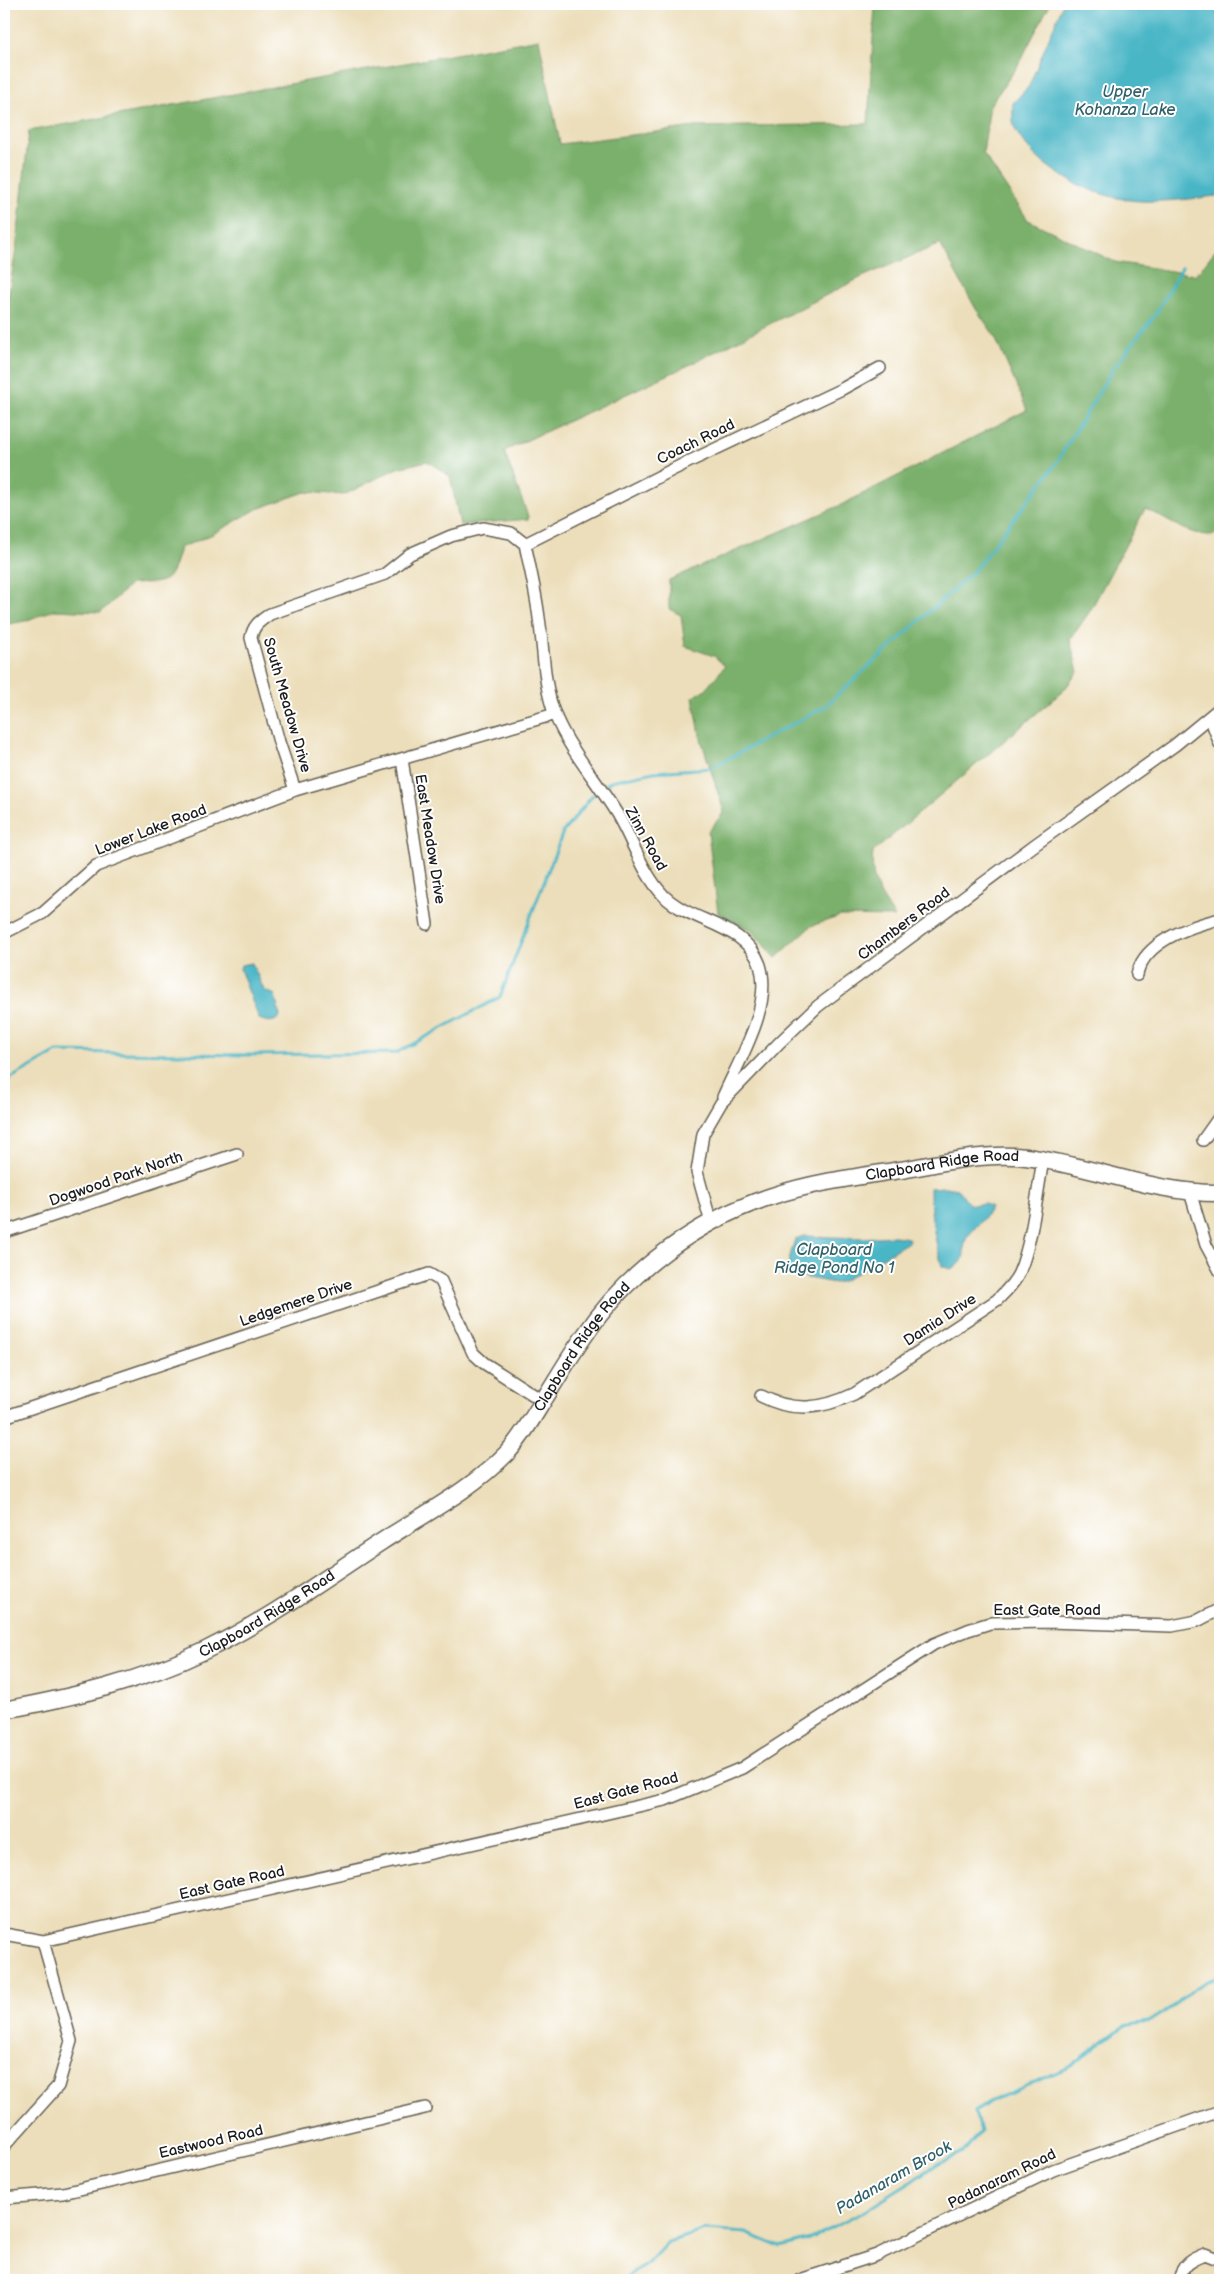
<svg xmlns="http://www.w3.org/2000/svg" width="1224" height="2284" font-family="'Balsamiq Sans',sans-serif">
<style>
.forest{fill:#7ab06c;stroke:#4b6644}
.water{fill:#4ab6c6;stroke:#336971}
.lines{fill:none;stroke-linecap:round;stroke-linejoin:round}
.stream{stroke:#4ab6c6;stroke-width:3}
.street-casing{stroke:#656053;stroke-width:14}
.secondary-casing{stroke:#656053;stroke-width:19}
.street{stroke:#fff;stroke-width:11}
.secondary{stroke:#fff;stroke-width:16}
.labels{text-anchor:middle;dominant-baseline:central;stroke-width:4;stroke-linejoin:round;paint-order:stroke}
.street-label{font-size:15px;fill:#1c1c1c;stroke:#fff}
.water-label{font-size:16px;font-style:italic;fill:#316168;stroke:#fff}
</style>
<rect width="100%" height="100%" fill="#fff"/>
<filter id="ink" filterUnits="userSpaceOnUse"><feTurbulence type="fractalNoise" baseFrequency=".02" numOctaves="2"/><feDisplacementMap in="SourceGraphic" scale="10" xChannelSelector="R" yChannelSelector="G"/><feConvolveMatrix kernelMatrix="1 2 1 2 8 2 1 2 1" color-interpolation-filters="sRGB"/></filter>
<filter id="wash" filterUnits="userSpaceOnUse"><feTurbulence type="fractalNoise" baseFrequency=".0096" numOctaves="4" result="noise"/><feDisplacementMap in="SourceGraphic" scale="20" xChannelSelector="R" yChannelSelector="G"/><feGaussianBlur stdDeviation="1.12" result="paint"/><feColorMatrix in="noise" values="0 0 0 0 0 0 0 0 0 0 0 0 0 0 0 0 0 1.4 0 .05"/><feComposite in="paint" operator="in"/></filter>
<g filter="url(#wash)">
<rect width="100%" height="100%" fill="#ecdeba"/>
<!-- forest -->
<path class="forest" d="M875,4H1050L1017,67L990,105L983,153L1028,220L1115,262L1196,275L1220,244V533C1195,542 1167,518 1145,509L1090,611L1070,640L1078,672L1063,691L873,852C870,882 879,892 895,917L841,916L811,926L776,958L752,931L718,913L708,832L724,812L701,739L693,697L705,690L725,666L714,656L685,646L681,615L669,609V580L841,505L1027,410L994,335L976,309L940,244L862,277L689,365L504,451L529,519L460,525L450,476L427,461L397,468L344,495L305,492L257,509L213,534L180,548C169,585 170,582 131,584L101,612L54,610L25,621L4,625V322L16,250L29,131L539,39L560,144L695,127L868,124Z"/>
<!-- water -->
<path class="water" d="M1063,4H1220V194L1216,196C1191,199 1165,202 1140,201C1095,199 1036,170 1015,129C1012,123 1013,110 1013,103L1029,86Z
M252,963L264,990L275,995L280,1016C275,1024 266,1022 259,1019L240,969L241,965Z
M945,1187L957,1189C969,1201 964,1208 984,1203L991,1207C985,1219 976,1226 968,1236C959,1248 972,1262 950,1269L942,1266C935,1240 930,1216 930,1188Z
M804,1236L861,1238L893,1236L908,1238L910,1241L843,1281L835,1283L807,1278L791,1272L787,1267L795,1239Z"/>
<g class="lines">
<!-- stream -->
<path class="stream" d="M606,785L611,781L654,772L711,768L824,707L973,572L1055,465L1114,367L1155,315L1182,267
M4,1082L57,1052L247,1055L396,1053L500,997L563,832L593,795
M620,2280L645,2266L668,2242L705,2230L746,2233L780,2247L810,2239L860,2214L913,2181L937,2164L963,2152L980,2132L975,2112L989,2102L1071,2066L1124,2026L1148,2022L1178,2003L1196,1987L1220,1975"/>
</g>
</g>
<g filter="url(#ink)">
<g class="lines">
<defs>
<path id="street" d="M525,544C530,568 536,593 539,618C544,649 543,685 555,715C570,751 597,781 617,814C633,841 642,873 664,896C691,923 746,924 760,965C773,1006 739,1060 723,1097
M525,544L686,463L842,389L880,368
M1210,717L1220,744
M402,759L427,924
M295,790L279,742L251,638C253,625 260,621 270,614L385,574L410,554L451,536L483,528L511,533L525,544
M4,933L43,913L96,866L295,790L555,714
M1137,975C1144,941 1191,926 1220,919
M1203,1140L1220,1116
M1190,1192L1206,1245L1220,1271
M711,1223L697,1172L703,1134L721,1103L780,1042L818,1006L1036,844L1175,745L1220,708
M4,1232L237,1154
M761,1396C794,1413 822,1409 854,1394L997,1300C1005,1292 1014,1284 1019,1273C1032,1243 1037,1193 1043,1160
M4,1417L429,1274L441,1281L473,1353L484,1363L543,1401
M4,1934L43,1941L665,1800L742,1768L934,1644L968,1630L990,1623L1048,1622L1172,1626L1197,1621L1220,1609
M4,2146L58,2086L71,2041L43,1941
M4,2198L63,2193L425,2108
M800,2280L877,2255L1053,2170L1220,2111
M1180,2280C1181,2264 1192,2259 1205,2254L1220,2260"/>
<g id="secondary">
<path id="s1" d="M4,1710C74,1697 142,1681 206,1650C268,1620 324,1579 381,1542C424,1514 471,1490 507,1453C522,1437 532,1419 543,1401C557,1379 570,1356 585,1335C627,1272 697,1221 769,1197C814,1182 861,1176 907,1169C946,1162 987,1152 1026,1157C1091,1165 1154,1194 1220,1193"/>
</g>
</defs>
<!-- street casing -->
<use href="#street" class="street-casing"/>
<!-- secondary casing -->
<use href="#secondary" class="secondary-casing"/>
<!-- street -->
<use href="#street" class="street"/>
<!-- secondary -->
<use href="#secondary" class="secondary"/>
</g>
</g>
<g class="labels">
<!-- street labels -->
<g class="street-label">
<text transform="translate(696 442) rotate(-26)">Coach Road</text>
<text transform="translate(287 705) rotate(74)">South Meadow Drive</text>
<text transform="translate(151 830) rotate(-21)">Lower Lake Road</text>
<text transform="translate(430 839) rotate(81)">East Meadow Drive</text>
<text transform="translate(646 839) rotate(61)">Zinn Road</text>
<text transform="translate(904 924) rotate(-37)">Chambers Road</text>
<text stroke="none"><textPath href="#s1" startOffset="1124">Clapboard Ridge Road</textPath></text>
<text transform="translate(116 1179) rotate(-19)">Dogwood Park North</text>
<text transform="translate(296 1303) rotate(-19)">Ledgemere Drive</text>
<text transform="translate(940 1320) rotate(-33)">Damia Drive</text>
<text stroke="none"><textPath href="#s1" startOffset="702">Clapboard Ridge Road</textPath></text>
<text x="1047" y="1610">East Gate Road</text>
<text stroke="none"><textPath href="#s1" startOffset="282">Clapboard Ridge Road</textPath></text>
<text transform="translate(626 1791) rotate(-15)">East Gate Road</text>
<text transform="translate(232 1883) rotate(-13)">East Gate Road</text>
<text transform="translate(211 2142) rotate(-13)">Eastwood Road</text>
<text transform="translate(1002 2179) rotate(-26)">Padanaram Road</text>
</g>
<!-- water labels -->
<g class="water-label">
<text x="1125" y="92">Upper<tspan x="1125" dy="18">Kohanza Lake</tspan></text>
<text x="834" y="1250">Clapboard<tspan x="834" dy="18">Ridge Pond No 1</tspan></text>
<text transform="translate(894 2178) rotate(-30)">Padanaram Brook</text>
</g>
</g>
<!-- margin -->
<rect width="1224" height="2284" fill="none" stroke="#fff" stroke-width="20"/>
</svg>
